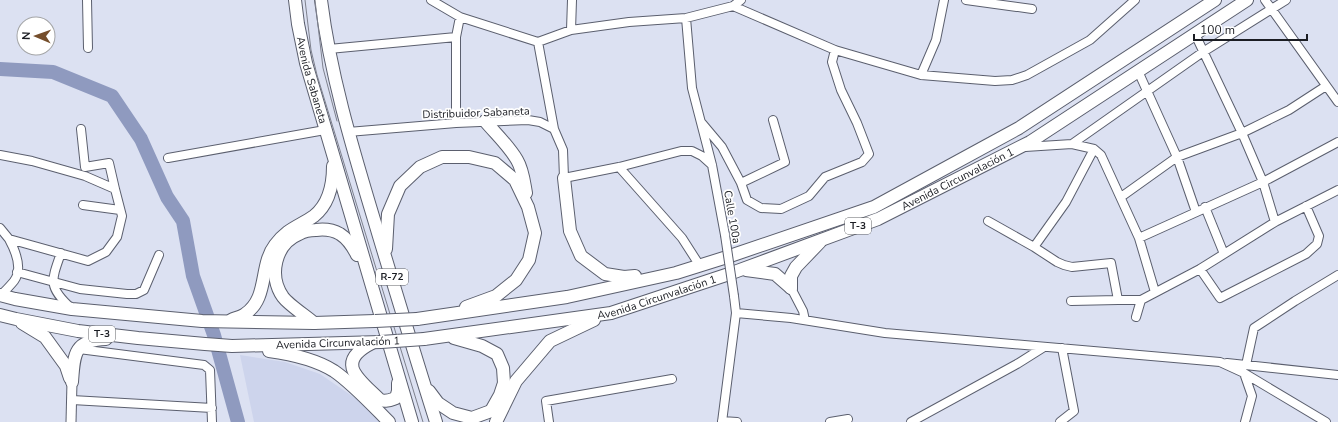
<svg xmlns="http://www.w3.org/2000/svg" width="1338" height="422" font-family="'Nunito Sans',sans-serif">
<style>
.built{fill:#cdd4ec}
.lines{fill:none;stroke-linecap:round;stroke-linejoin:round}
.river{stroke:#8f9abf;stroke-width:14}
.minor-casing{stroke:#5b5f6e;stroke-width:10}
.tertiary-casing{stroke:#5b5f6e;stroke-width:11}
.primary-casing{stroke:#5b5f6e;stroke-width:14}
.minor{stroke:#fff;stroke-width:8}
.tertiary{stroke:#fff;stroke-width:9}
.primary{stroke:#fff;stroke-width:12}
.tram{stroke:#7e818d;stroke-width:1}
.minor-bridge-casing{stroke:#5b5f6e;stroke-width:10;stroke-linecap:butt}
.primary-bridge-casing{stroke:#5b5f6e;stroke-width:14;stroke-linecap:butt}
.minor-bridge{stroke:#fff;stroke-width:8}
.primary-bridge{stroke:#fff;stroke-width:12}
.labels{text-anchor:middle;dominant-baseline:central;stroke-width:3.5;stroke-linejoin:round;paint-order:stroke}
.shield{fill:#fff;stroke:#5f6165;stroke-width:1}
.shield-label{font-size:10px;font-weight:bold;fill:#1b1d23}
.street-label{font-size:11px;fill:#1b1d23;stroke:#fff}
</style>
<rect width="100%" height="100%" fill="#dce1f2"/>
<!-- built -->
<path class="built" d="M240,355L285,362L320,374L358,400L379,422H254Z"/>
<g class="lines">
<!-- river -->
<path class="river" d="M0,69L53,72L112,96L141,139L167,197L183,221L193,276L214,335L238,422"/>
<defs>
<path id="minor" d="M87,0L88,48
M431,0L460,17L538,42L554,129L563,150L564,178L619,167L681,151H692L702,156L712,165
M966,0L1032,9
M1265,0L1338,102
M733,6L835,50L921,75L995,81L1012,80L1027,75L1090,40L1135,0
M686,18L692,88L712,165L725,235
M571,30L572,0
M1195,34L1242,133L1263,182L1275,222
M538,42L571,30L629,22L686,18L733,6L741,0
M329,49L456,37
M1138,71L1177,157L1196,212
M921,75L936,40L944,0
M701,122L722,147L741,183L785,162L773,120
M456,123V37L460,17
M81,129L85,167L109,163L115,189
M348,132L456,123L528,120L540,122L554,129
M1072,144L1203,52L1286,0
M1025,147L1072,144L1094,149L1101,155L1139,238L1155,292
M0,155L32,161L85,176L115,189L122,216L117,237L106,252L88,261L9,239L0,228
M168,158L325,130
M619,167L682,238L700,266
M741,183L747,200L761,208L781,209L809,196L825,177L862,162L869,154L857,123L841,90L832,62L835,50
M1121,197L1177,157L1242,133L1289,110L1326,86
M83,205L120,210
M1205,207L1224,254
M988,221L1034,247L1057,262L1064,265L1072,267L1111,263L1118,300L1071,301
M1139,238L1263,182L1338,142
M1034,247L1066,202L1094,149
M61,253C51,281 48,287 71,308
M1200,269L1220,298L1306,254L1317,244L1319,236L1306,206
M17,272L80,289L127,294H136L144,290L159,255
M791,288L803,311L805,320
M1,295C5,291 10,286 14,281C23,269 15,250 9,239
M1118,300H1141
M736,313L791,318L885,333L1220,362L1244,373L1326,422
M1136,317L1141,300L1200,269L1275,222L1338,190
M79,349L204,365L210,370L212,422
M1227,363L1338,375
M1246,365L1254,328L1295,301L1338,275
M1244,373L1252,396L1245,422
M72,400L212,408
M722,421L737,422
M549,422L546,401L672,379
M722,422L736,313L734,296
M830,422L848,419
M911,422L1017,364L1044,347
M1060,422L1074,411L1062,348"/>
<path id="tertiary" d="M71,422L72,382"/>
<g id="primary">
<path id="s1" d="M295,0L298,24L306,63L412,422"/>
<path d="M321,0C331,80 355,156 378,233C397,296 416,359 436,422"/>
<path d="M485,121C496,134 509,146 517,160C523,170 524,182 526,193"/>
<path d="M564,178L570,231L581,256L605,274L624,277L635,276"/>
<path d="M386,249L388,214L400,186L420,167L442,157H469L495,163L515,180L528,207L535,233L529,260L516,280L496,296L466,307"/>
<path d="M746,270L775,274L791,288"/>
<path d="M791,288V276L796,267L820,242"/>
<path d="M0,295L15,299L72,309L202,321L314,323L375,321"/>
<path d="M0,315L16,319L78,331L138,338L205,344L232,346L381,342"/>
<path d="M417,319L567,297L676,273L727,257L874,207L1019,128L1215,0"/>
<path d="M231,320C235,318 241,317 245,314C269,298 259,266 275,245C288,228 298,227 314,216C329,204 333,184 333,166"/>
<path d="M22,323L45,337L66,366L70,378"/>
<path d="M314,323C306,316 289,305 283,297C268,276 275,244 299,234C304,231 310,230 316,230C324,229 333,230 340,234C348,239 353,247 357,255"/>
<path id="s2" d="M424,339L611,313L729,274L878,219L1030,142L1247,0"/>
<path d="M372,343C333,363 360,380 380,400C386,402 390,400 396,398L398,391V383"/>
<path d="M269,351C291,354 315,359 334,371C353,384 373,406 389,422"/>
<path d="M72,382C74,354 74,340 106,339"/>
<path d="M429,391L438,403L453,413L472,418L491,411L500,395L504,383L503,368L497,354L482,346L454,338"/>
<path d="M496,422L516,381L550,341L594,320"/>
</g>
</defs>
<!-- minor casing -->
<use href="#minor" class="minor-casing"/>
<!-- tertiary casing -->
<use href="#tertiary" class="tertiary-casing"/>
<!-- primary casing -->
<use href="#primary" class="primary-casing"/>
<!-- minor -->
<use href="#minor" class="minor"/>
<!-- tertiary -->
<use href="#tertiary" class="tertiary"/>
<!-- primary -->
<use href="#primary" class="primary"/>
<!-- tram -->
<path class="tram" d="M305,0L311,50L317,75L423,422
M315,0L323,68L337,121"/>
<defs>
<path id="minor-bridge" d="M725,235L734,296"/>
<path id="primary-bridge" d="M375,321L417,319
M381,342L424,339"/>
</defs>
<!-- minor-bridge casing -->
<use href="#minor-bridge" class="minor-bridge-casing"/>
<!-- primary-bridge casing -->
<use href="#primary-bridge" class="primary-bridge-casing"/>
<!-- minor-bridge -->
<use href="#minor-bridge" class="minor-bridge"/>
<!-- primary-bridge -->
<use href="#primary-bridge" class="primary-bridge"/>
</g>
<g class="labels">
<!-- shield labels -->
<g class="shield">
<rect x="845" y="218" width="26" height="16" rx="3"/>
<rect x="376" y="269" width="32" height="16" rx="3"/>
<rect x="89" y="326" width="26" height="16" rx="3"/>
</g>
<g class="shield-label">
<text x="858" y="226">T-3</text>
<text x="392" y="277">R-72</text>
<text x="102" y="334">T-3</text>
</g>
<!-- street labels -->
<g class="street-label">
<text stroke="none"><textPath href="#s1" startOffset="82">Avenida Sabaneta</textPath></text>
<text transform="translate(476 113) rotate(-2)">Distribuidor Sabaneta</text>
<text stroke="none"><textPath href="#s2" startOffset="561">Avenida Circunvalación 1</textPath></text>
<text transform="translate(732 217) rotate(80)">Calle 100a</text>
<text stroke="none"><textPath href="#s2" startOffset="237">Avenida Circunvalación 1</textPath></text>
<text transform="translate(338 343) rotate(-2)">Avenida Circunvalación 1</text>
</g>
</g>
<!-- north arrow -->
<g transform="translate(36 36) rotate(272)"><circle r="19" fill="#ffffff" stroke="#a4a5a7"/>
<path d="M0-3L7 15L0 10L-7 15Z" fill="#754e2b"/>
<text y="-6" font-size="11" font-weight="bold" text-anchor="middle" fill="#1b1d23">N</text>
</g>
<!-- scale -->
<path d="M1194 34v6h113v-6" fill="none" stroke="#1b1d23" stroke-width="2"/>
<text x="1200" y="34" font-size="12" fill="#1b1d23" stroke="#ffffff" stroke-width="3" paint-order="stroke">100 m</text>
</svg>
